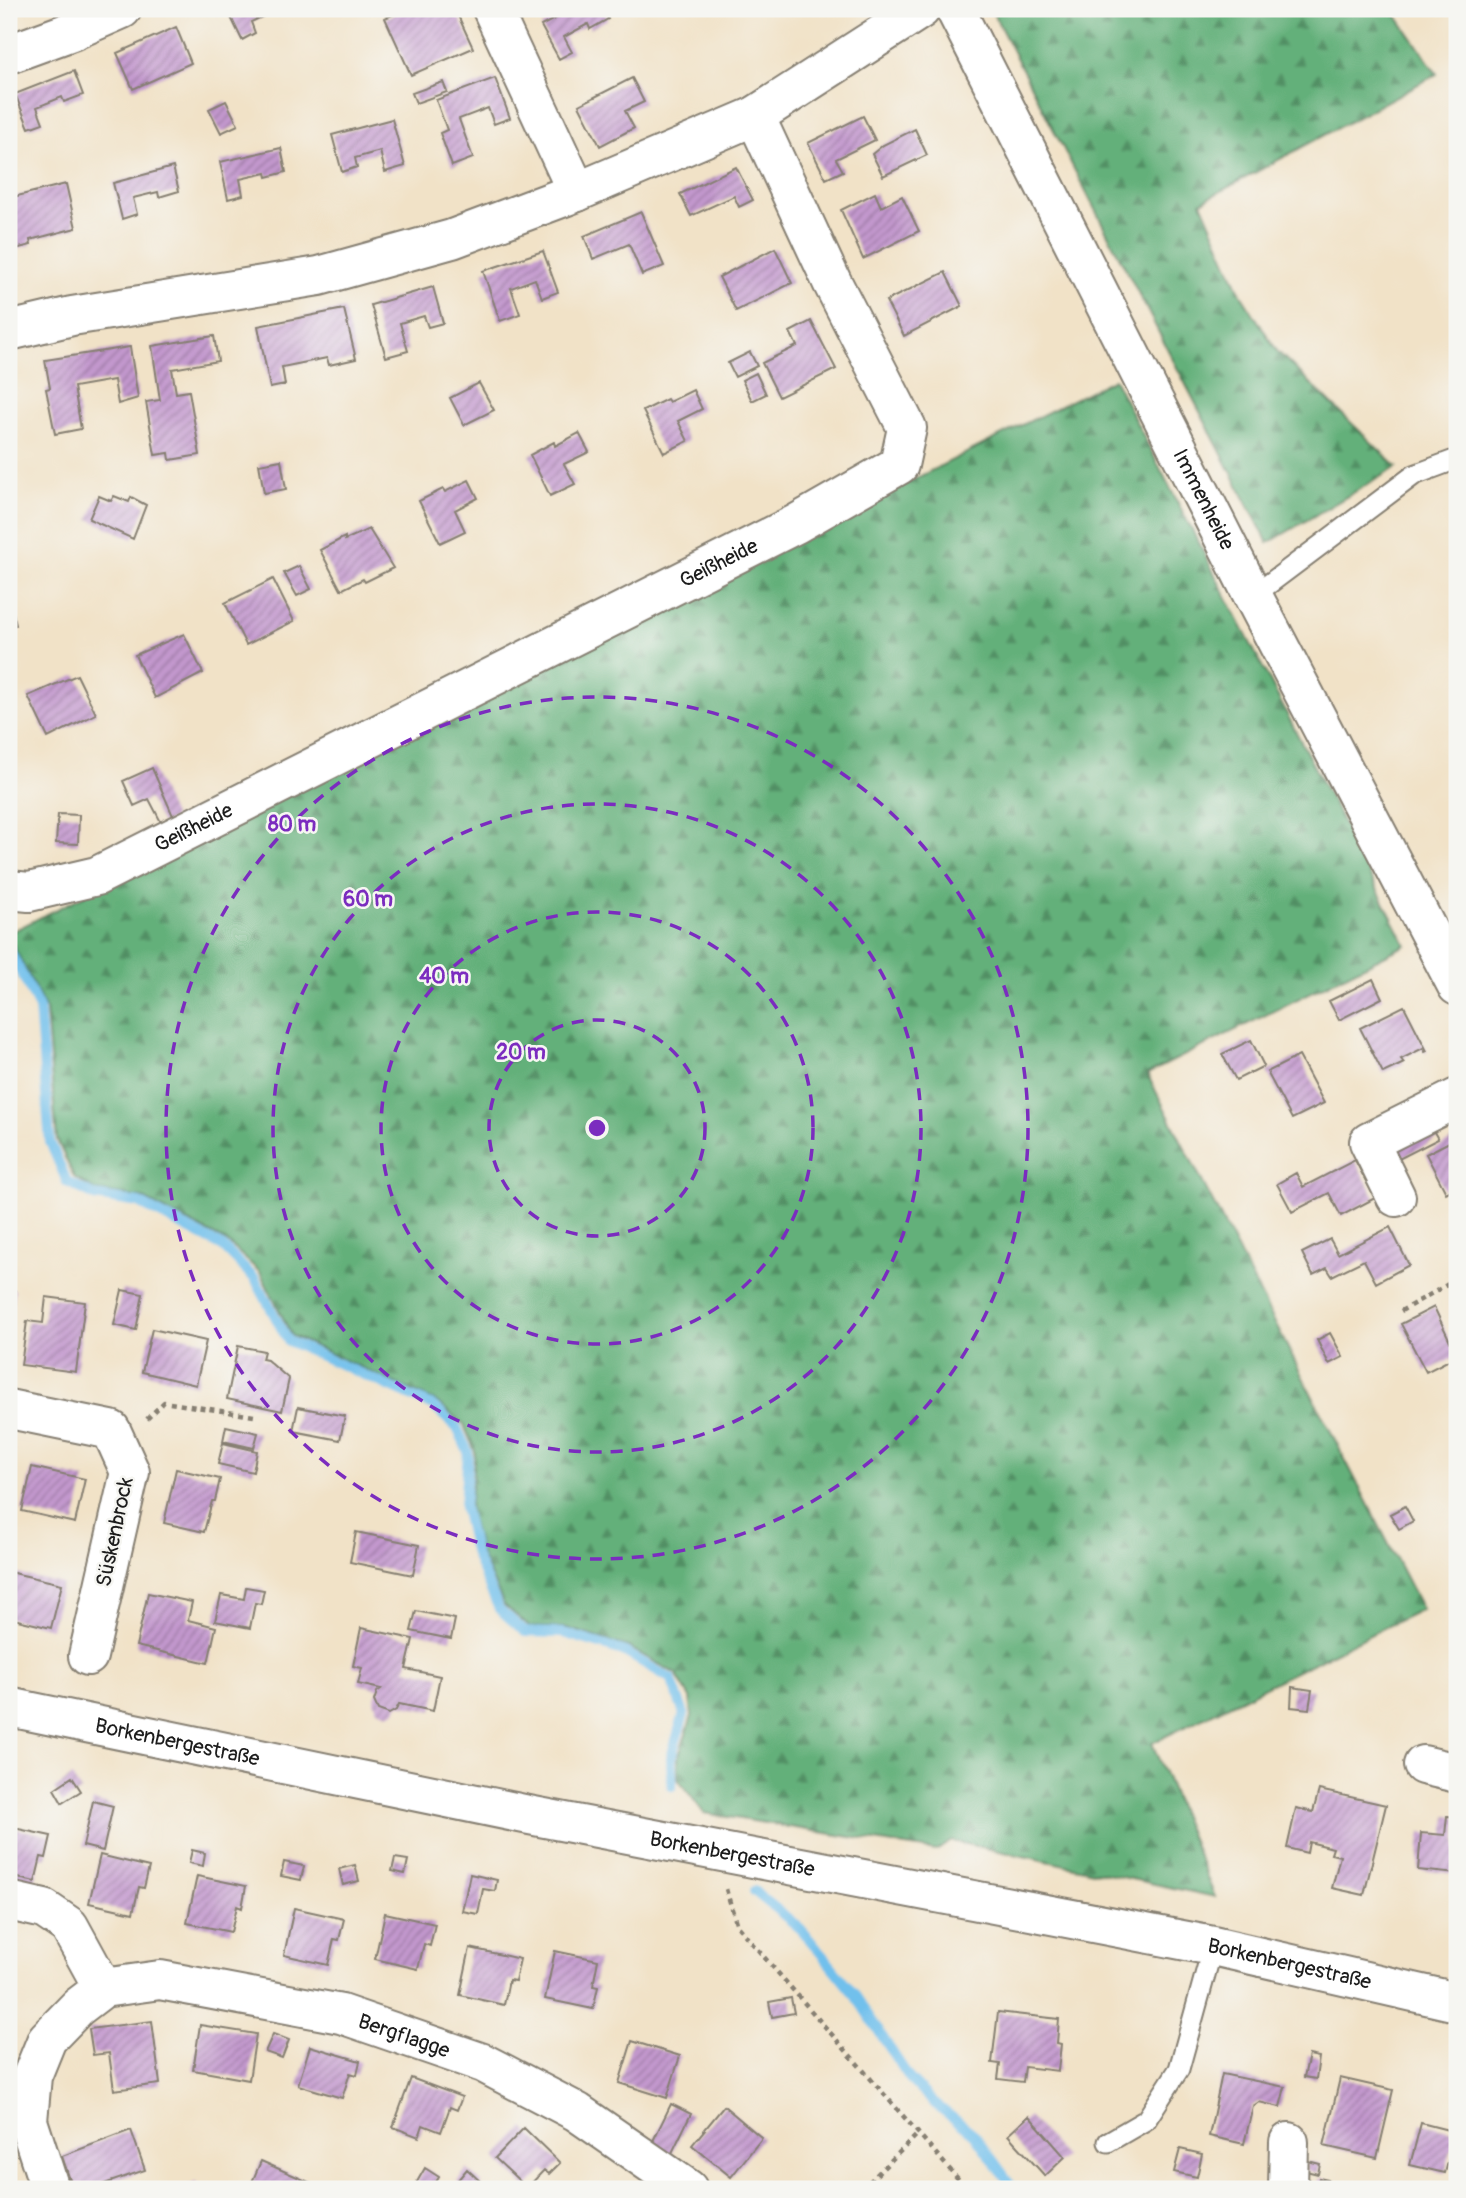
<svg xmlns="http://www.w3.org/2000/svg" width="1466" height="2198" font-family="Pangolin,sans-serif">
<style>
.forest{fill:url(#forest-firs);stroke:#40664b;stroke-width:2}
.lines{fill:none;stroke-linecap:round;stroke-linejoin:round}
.stream{stroke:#71c0ec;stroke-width:10}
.building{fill:url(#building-hatch)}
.service-casing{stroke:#867f72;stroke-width:23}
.minor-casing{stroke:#867f72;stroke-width:42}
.tertiary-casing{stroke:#867f72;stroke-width:42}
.path{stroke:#867f72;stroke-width:4.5;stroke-dasharray:5 5;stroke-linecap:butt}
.service{stroke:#fff;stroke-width:19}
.minor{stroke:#fff;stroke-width:38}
.tertiary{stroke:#fff;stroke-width:38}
.ring{fill:none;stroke:#7b2cbf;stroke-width:3.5;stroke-dasharray:12 9}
.labels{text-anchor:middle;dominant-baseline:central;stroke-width:5;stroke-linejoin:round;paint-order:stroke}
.street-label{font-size:21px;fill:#1c1c1c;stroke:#f6f6f2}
.centre{fill:#7b2cbf;stroke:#f6f6f2;stroke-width:3.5}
.ring-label{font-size:21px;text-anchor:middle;font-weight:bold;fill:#7b2cbf;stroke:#f6f6f2;stroke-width:5;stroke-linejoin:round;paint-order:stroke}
</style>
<defs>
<pattern id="forest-firs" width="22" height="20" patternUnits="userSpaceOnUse" patternTransform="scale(1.75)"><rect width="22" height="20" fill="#63b07a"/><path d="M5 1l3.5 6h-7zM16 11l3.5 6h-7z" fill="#518e63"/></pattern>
<pattern id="building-hatch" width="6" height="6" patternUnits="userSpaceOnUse" patternTransform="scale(1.75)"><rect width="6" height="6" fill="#c398ce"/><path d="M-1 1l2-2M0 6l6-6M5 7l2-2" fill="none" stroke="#9e7ba6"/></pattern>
</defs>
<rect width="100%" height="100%" fill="#f6f6f2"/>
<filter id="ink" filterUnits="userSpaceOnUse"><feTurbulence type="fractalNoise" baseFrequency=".0143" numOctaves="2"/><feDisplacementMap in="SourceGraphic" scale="14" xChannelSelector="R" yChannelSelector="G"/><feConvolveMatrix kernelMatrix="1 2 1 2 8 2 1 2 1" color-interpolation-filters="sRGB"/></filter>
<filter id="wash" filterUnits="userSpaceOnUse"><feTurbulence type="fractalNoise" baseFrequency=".00686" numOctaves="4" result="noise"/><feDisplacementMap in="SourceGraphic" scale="28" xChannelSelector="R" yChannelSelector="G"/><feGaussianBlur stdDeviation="1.57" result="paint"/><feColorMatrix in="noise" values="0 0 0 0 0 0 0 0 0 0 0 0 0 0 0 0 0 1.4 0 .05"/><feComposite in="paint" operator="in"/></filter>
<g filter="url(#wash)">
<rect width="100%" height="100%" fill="#f1e2c7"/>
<!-- forest -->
<path class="forest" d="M991,9H1392L1437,74L1201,202L1241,294L1277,351L1397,467L1268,543Z
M1114,379L1406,945L1147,1074L1422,1609L1152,1743L1215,1897L952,1841L936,1851L704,1813L678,1779V1758L692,1716L690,1698L676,1674L628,1647L567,1628L529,1627L504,1605L481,1555L469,1511L475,1451L464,1425L437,1402L292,1336L260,1272L227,1242L142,1198L96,1191L74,1177L57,1140L46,1010L9,937V933Z"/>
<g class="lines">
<!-- stream -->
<path class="stream" d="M9,949L39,1008L50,1142L67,1182L95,1196L139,1203L223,1247L255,1279L288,1341L433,1406L457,1428L468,1452L464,1507L475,1555L499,1609L525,1632L563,1633L623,1651L671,1679L684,1714L671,1757L672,1786
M754,1891L801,1929L855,1995L910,2079L935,2104L974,2134L1014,2189"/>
</g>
<g id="blocks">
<!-- building -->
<path class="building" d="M227,9H279L251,22L255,33L242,40Z
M407,9H455L473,48L411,75L385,18Z
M573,9H603L608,19L590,29L588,24L564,37L572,52L559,59L541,26Z
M176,27L191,63L133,89L117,53Z
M74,71L83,95L64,102L62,97L37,107L43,123L29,128L15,94Z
M495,78L510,118L494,124L488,108L459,119L473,158L452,166L440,133L447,130L436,100Z
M632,78L644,102L625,111L634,128L600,146L579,105Z
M443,82L447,92L416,103L412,93Z
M226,101L238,125L221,133L209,109Z
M863,116L875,140L836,159L843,171L826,179L808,143Z
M392,119L405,166L385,172L380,151L355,158L357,167L342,172L332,135Z
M915,129L927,155L883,176L872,154L883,145Z
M281,148L286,172L267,177L266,173L240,179L243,195L228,199L220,162Z
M173,167L179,191L159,197L158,192L133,198L137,214L122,219L113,183Z
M736,167L753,200L739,207L734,196L691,216L680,194Z
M66,184L76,228L30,240L31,245L11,250L9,241V198Z
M875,193L881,207L902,196L919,231L863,259L841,210Z
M641,212L664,266L642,275L629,244L593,259L584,236Z
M775,248L792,283L736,311L719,277Z
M543,251L558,292L542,298L535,279L511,288L520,314L500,321L483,271Z
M945,272L962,306L904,336L886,301Z
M433,287L443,323L428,327L424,316L400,323L408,351L386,357L371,305Z
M344,309L356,359L329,365L327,358L282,367L285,385L270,388L258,326Z
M811,321L836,369L779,397L762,363L797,346L790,332Z
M214,336L218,361L172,369L176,393L189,391L200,455L170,460L169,453L155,455L146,402L160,400L152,346Z
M130,347L138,398L118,404L114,380L74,387L81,429L55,434L46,389L50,388L45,360Z
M750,352L757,366L735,377L728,363Z
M756,373L766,394L752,401L742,380Z
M479,383L494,410L464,425L450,398Z
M693,390L702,409L678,421L688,441L664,453L643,411L667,399L669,402Z
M579,433L589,452L564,464L575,484L550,496L530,455L554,442L555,446Z
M281,460L286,489L264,493L259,464Z
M469,480L478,498L455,510L465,531L440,543L419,501L443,489L445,492Z
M99,496L111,501L114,496L129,502L131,497L146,505L133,539L89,519Z
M369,529L393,568L365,582L363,579L341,590L320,550L345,537V540Z
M299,566L311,589L297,596L284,573Z
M273,579L294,621L246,645L225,603Z
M9,596L16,625L9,626Z
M184,634L203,673L155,698L135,655Z
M77,675L96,714L48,738L28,696Z
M152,768L174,818L162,824L149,799L134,806L123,781Z
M58,814L79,815L78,844L56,843Z
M1373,979L1382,998L1339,1020L1329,1001Z
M1404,1006L1427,1051L1425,1052L1423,1048L1401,1059L1404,1063L1383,1073L1360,1028Z
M1251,1040L1264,1066L1236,1080L1222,1054Z
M1299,1056L1324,1103L1292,1119L1267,1072Z
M1430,1125L1438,1139L1393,1162L1386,1148Z
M1457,1138V1187L1446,1193L1426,1154Z
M1355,1160L1375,1198L1341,1216L1329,1193L1292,1212L1277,1184L1296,1173L1303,1187Z
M1390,1227L1409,1265L1376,1283L1364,1260L1332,1276L1327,1268L1313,1275L1302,1253L1330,1239L1338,1254Z
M9,1289L15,1290L10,1325H9Z
M122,1290L143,1294L136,1330L114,1325Z
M46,1297L85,1302L76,1372L21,1365L27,1321L43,1323Z
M1434,1307L1457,1356L1426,1372L1401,1324Z
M152,1329L206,1341L196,1385L142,1372Z
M1330,1333L1343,1357L1329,1364L1317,1340Z
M238,1346L264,1351L262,1359L267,1360L289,1379L282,1411L227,1399Z
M298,1407L345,1416L340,1440L293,1431Z
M226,1426L258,1433L254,1448L223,1441Z
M223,1443L257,1451L253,1472L218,1464Z
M32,1467L85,1479L75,1523L22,1511Z
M176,1469L220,1479L215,1501H212L204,1532L164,1523Z
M1405,1506L1413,1521L1399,1529L1390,1514Z
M356,1532L419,1545L413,1575L350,1562Z
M9,1572L62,1584L51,1628L9,1618Z
M246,1587L264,1590L261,1604L255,1603L250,1628L215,1621L221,1595L244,1599Z
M148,1593L192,1602L188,1620L216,1627L208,1663L136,1646Z
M416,1611L455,1619L451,1639L411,1631Z
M361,1628L413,1639L406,1669L440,1676L433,1711L399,1704L396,1710L389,1714L378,1710L374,1701L377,1692L381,1689L358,1684L362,1668L353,1666Z
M1292,1687L1312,1690L1309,1709L1291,1707Z
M72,1777L81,1791L62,1803L54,1789Z
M1319,1790L1386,1805L1364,1895L1332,1888L1340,1856L1331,1854L1333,1848L1309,1842L1307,1853L1287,1848L1296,1808L1313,1812Z
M93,1801L113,1806L103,1851L83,1846Z
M1447,1816L1457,1817V1874L1418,1870L1421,1833L1445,1835Z
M9,1827L51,1836L46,1858L41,1857L35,1882L9,1876Z
M192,1850L205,1853L203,1866L189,1863Z
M100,1855L149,1867L144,1888L139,1887L133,1913L89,1903Z
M395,1858L408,1860L405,1874L392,1871Z
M284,1862L304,1866L301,1880L281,1876Z
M355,1865L359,1881L343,1885L339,1869Z
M470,1874L497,1880L495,1891L483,1889L478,1914L462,1911Z
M197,1876L246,1886L242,1908L237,1906L231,1932L187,1923Z
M294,1908L344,1919L339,1940L334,1939L328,1965L284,1955Z
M385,1913L435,1924L430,1946L424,1944L418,1969L375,1959Z
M470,1948L520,1959L515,1981L509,1980L504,2005L460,1995Z
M555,1951L598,1960L593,1986L598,1987L593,2009L545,1999Z
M791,1998L794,2013L772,2017L769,2002Z
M998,2012L1059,2019L1057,2043L1061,2044L1058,2071L1025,2067L1023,2082L998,2079L1000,2064L992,2063Z
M152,2021L160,2084L114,2090L109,2053L93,2055L89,2029Z
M200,2025L256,2034L249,2080L193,2070Z
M273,2034L289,2040L282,2058L265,2052Z
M632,2041L680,2056L667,2098L619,2083Z
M310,2046L360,2061L357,2075L350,2073L342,2098L298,2085Z
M1309,2055L1319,2057L1316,2079L1304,2077Z
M1222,2074L1285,2087L1280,2107L1259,2102L1253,2106L1244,2144L1209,2136Z
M411,2078L462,2097L457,2110L450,2107L441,2132L423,2125L419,2137L393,2127Z
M1340,2078L1393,2090L1377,2158L1324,2146Z
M671,2104L691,2114L671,2155L651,2145Z
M724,2106L762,2138L731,2177L692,2145Z
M1029,2116L1065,2157L1045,2176L1008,2135Z
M1421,2123L1456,2132L1445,2173L1410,2165Z
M524,2128L560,2163L549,2174L544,2170L527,2188L495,2158Z
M131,2130L145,2170L90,2189H73L62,2156Z
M1180,2149L1202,2154L1197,2177L1174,2172Z
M261,2161L311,2183L308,2189H249Z
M1308,2161L1320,2164L1318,2174L1306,2171Z
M425,2168L439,2177L432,2189H418L414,2187Z
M467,2169L482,2183L476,2189H466L457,2181Z
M1319,2178L1328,2180L1327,2185L1339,2189H1316Z
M196,2182L199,2189H182Z"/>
</g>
</g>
<g filter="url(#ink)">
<use href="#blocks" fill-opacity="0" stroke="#867f72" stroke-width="2"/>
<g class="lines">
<defs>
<path id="service" d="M1253,596L1414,475L1457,459
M1108,2142L1146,2120L1179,2069L1213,1946"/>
<g id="minor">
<path d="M492,9L577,192"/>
<path id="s1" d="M955,9L1253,596L1457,986"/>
<path d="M9,54L72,31L122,9"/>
<path d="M9,331L72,316L319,276L452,239L577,192L755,116L921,9"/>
<path id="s2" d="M9,890L29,892L97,876L796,524L899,465L907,428L832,282L755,116"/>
<path d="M1396,1197L1369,1142L1457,1098"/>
<path d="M9,1409L111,1430L130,1472L88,1656"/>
<path d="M1423,1765L1457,1773"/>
<path d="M9,1901L44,1909L69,1926L103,1988"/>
<path id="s3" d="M50,2189L28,2121L32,2076L47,2039L78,2007L103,1988L160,1980L341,2014L483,2063L577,2112L688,2189"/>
<path d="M1288,2189L1289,2142"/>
</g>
<g id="tertiary">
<path id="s4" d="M9,1707L529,1815L1213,1946L1457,2002"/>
</g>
</defs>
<!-- service casing -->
<use href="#service" class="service-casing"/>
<!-- minor casing -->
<use href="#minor" class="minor-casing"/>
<!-- tertiary casing -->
<use href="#tertiary" class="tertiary-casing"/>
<!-- path -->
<path class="path" d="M1401,1311L1457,1279
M147,1419L164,1402L254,1416
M726,1889L737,1926L967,2189
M862,2189L919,2133"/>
<!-- service -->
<use href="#service" class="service"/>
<!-- minor -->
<use href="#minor" class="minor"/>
<!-- tertiary -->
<use href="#tertiary" class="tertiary"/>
</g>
</g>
<!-- distance rings -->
<g class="ring">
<circle cx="597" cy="1128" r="108"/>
<circle cx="597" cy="1128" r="216"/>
<circle cx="597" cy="1128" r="324"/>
<circle cx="597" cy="1128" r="431"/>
</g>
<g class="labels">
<!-- street labels -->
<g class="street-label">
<text stroke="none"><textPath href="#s1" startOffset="550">Immenheide</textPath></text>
<text stroke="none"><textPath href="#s2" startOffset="786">Geißheide</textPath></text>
<text stroke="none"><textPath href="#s2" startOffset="198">Geißheide</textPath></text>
<text transform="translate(115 1532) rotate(-78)">Süskenbrock</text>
<text stroke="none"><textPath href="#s4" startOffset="172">Borkenbergestraße</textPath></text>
<text stroke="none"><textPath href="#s4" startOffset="738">Borkenbergestraße</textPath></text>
<text stroke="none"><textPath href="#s4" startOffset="1306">Borkenbergestraße</textPath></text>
<text stroke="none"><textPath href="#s3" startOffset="541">Bergflagge</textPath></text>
</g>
</g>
<circle cx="597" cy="1128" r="10" class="centre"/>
<g class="ring-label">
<text x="292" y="831">80 m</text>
<text x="368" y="906">60 m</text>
<text x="444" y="983">40 m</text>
<text x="521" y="1059">20 m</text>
</g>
<!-- margin -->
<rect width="1466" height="2198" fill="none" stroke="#f6f6f2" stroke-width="35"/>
</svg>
